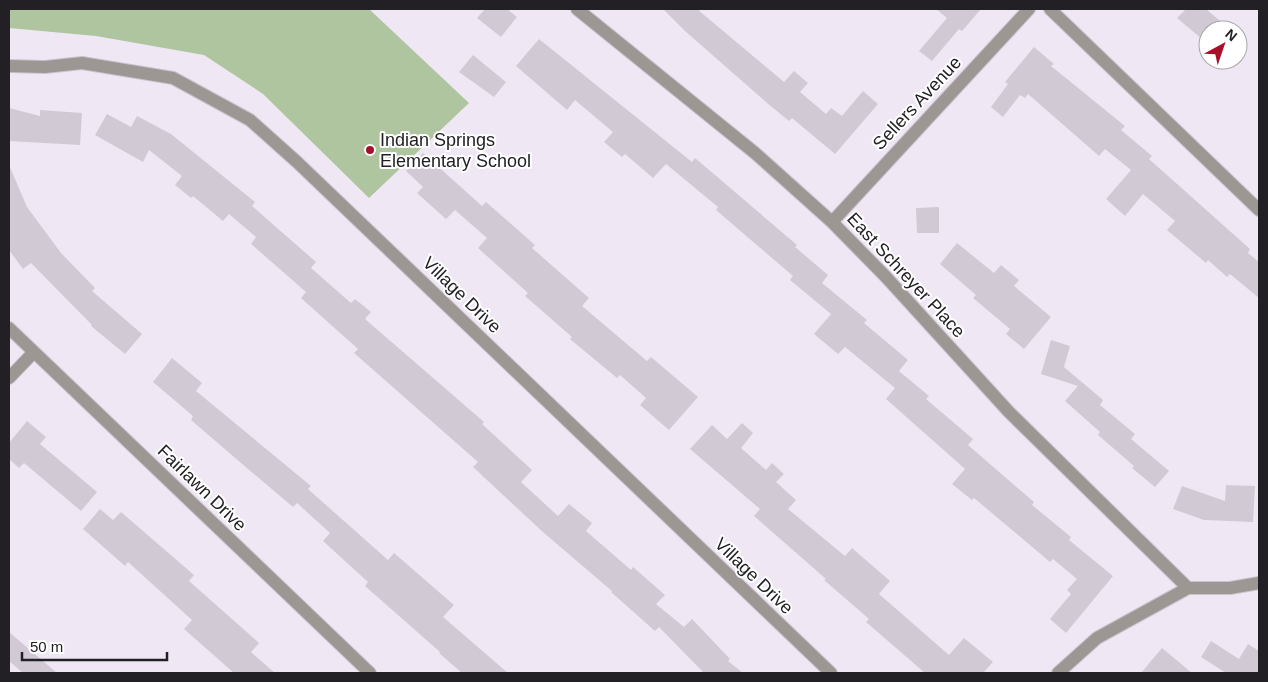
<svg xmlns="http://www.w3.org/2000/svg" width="1268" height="682" font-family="Arial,sans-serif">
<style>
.green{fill:#aec59f}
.building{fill:#d1cad5}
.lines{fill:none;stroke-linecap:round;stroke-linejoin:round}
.minor-casing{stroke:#cac4cf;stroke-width:14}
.minor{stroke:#9d9794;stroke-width:12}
.poi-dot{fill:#a71028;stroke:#fff;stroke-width:2}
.labels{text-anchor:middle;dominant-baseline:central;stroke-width:4;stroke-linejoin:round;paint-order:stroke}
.street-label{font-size:18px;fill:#222024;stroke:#fff}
.poi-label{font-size:18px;fill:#222024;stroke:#fff;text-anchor:start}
</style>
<rect width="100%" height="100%" fill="#efe8f4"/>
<!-- green -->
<path class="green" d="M9,9H369L469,103L369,198L263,94L204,55L96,36L9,28Z"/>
<!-- building -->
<path class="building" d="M485,9H507L517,17L501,37L477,18Z
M663,9H697L784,82L794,71L808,83L800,92L826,114L831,108L842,116L863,91L878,104L835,154L792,118L789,121L767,103L685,31Z
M936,9H981L962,31L959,29L932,61L919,51L947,18Z
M1186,9H1206L1231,30H1208V44L1177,18Z
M539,39L692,162L695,158L797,245L795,247L828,275L822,283L867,320L864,323L908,360L899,371L929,396L926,399L973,439L968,445L1034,502L1032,505L1071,537L1069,540L1113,576L1066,633L1050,619L1071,594L1067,590L1077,579L1053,559L1050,562L974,498L972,500L952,484L965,469L886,399L895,388L845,347L838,354L814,334L831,314L790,280L793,276L716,210L718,207L666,164L653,178L625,154L622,157L604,142L613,132L575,100L567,110L516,66Z
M1034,47L1054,64L1051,66L1125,126L1121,130L1152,156L1149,159L1250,249L1248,253L1259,262V298L1230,274L1227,277L1208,260L1206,263L1167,230L1175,221L1143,194L1125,216L1106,199L1131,170L1105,149L1099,156L1028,94L1025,98L1020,95L1003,117L991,107L1008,84L1005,82Z
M473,55L506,82L494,97L459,72Z
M9,108L40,116V110L82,113L80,145L9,141Z
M107,114L131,127L137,116L171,134L255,202L252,206L316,262L311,268L351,303L355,299L371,312L365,319L484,422L482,424L532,470L521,482L558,516L569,504L592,523L586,531L631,570L633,567L665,595L656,604L684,627L692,619L730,659L728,661L743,673H704L659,627L655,631L611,592L612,591L544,533L473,467L478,462L354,353L358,349L301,298L306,292L251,244L256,237L229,214L223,221L193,196L191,198L175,185L182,176L149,150L143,162L95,135Z
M423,153L482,206L486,202L535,245L532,248L589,298L582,306L647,361L651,357L698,397L669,430L640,405L646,398L620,375L617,378L570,339L572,337L525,296L528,293L478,248L487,238L455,210L446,219L417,193L423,187L406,171Z
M9,165L27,207L61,253L95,288L92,291L142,334L125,354L91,326L92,325L31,263L23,269L9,250Z
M939,207V233H917L916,208Z
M957,243L994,273L1001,265L1019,280L1014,286L1051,317L1024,349L1006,334L1010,329L973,298L976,295L940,264Z
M1051,340L1070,346L1064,367L1103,400L1100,405L1135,434L1131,439L1169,471L1155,487L1132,468L1134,466L1098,435L1100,432L1065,401L1078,386L1041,374Z
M172,358L202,383L196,391L311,486L308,489L388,560L394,553L454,605L443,617L508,673H462L439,653L440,652L365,586L368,582L323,541L330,533L297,503L293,507L248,469L191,420L193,416L153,382Z
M27,421L46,437L40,444L97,492L81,511L24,463L19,468L9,459V443Z
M742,423L753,433L741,448L766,470L772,463L784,474L776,482L796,500L788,509L845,556L852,548L890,581L879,594L949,655L964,638L993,662L983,673H925L866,622L869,619L824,580L826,579L754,516L760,509L690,449L712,425L727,439Z
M1226,485L1255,486L1253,522L1204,520L1173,509L1182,486L1225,501Z
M100,509L113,520L121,512L194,575L189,581L259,643L251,652L275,673H234L184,629L192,620L128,562L125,566L83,529Z
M9,632L57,673H23L9,661Z
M1211,641L1239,659L1248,644L1259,651V673H1226L1201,657Z
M1162,648L1192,673H1141Z"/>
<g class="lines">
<defs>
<path id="minor" d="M577,9L755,153L832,222L886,277L1009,412L1188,588
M1050,9L1259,210
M9,66L45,67L82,63L173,78L250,120L297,162L831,673
M832,222L1029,9
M9,328L370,673
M9,378L34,352
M1058,673L1097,638L1188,588H1230L1259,583"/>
</defs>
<!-- minor casing -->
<use href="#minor" class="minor-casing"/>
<!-- minor -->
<use href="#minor" class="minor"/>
</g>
<!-- markers -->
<circle class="poi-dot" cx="370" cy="150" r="5"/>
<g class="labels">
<!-- street labels -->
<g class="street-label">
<text transform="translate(917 103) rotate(-47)">Sellers Avenue</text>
<text transform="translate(906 275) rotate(47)">East Schreyer Place</text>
<text transform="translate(462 295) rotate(44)">Village Drive</text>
<text transform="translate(202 488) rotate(44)">Fairlawn Drive</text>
<text transform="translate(754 576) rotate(44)">Village Drive</text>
</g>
<!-- poi labels -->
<g class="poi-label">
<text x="380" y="140">Indian Springs<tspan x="380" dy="21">Elementary School</tspan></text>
</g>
</g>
<!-- border -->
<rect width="1268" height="682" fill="none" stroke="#222024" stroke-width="20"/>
<!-- north arrow -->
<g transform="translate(1223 45) rotate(40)"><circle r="24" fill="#ffffff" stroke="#a7a6a7"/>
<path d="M0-4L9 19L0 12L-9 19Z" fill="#a71028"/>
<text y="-8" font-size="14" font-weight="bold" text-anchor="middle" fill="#222024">N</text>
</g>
<!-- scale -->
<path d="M22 652v8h145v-8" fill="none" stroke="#222024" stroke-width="2.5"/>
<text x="30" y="652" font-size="15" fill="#222024" stroke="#ffffff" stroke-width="4" paint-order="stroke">50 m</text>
</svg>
